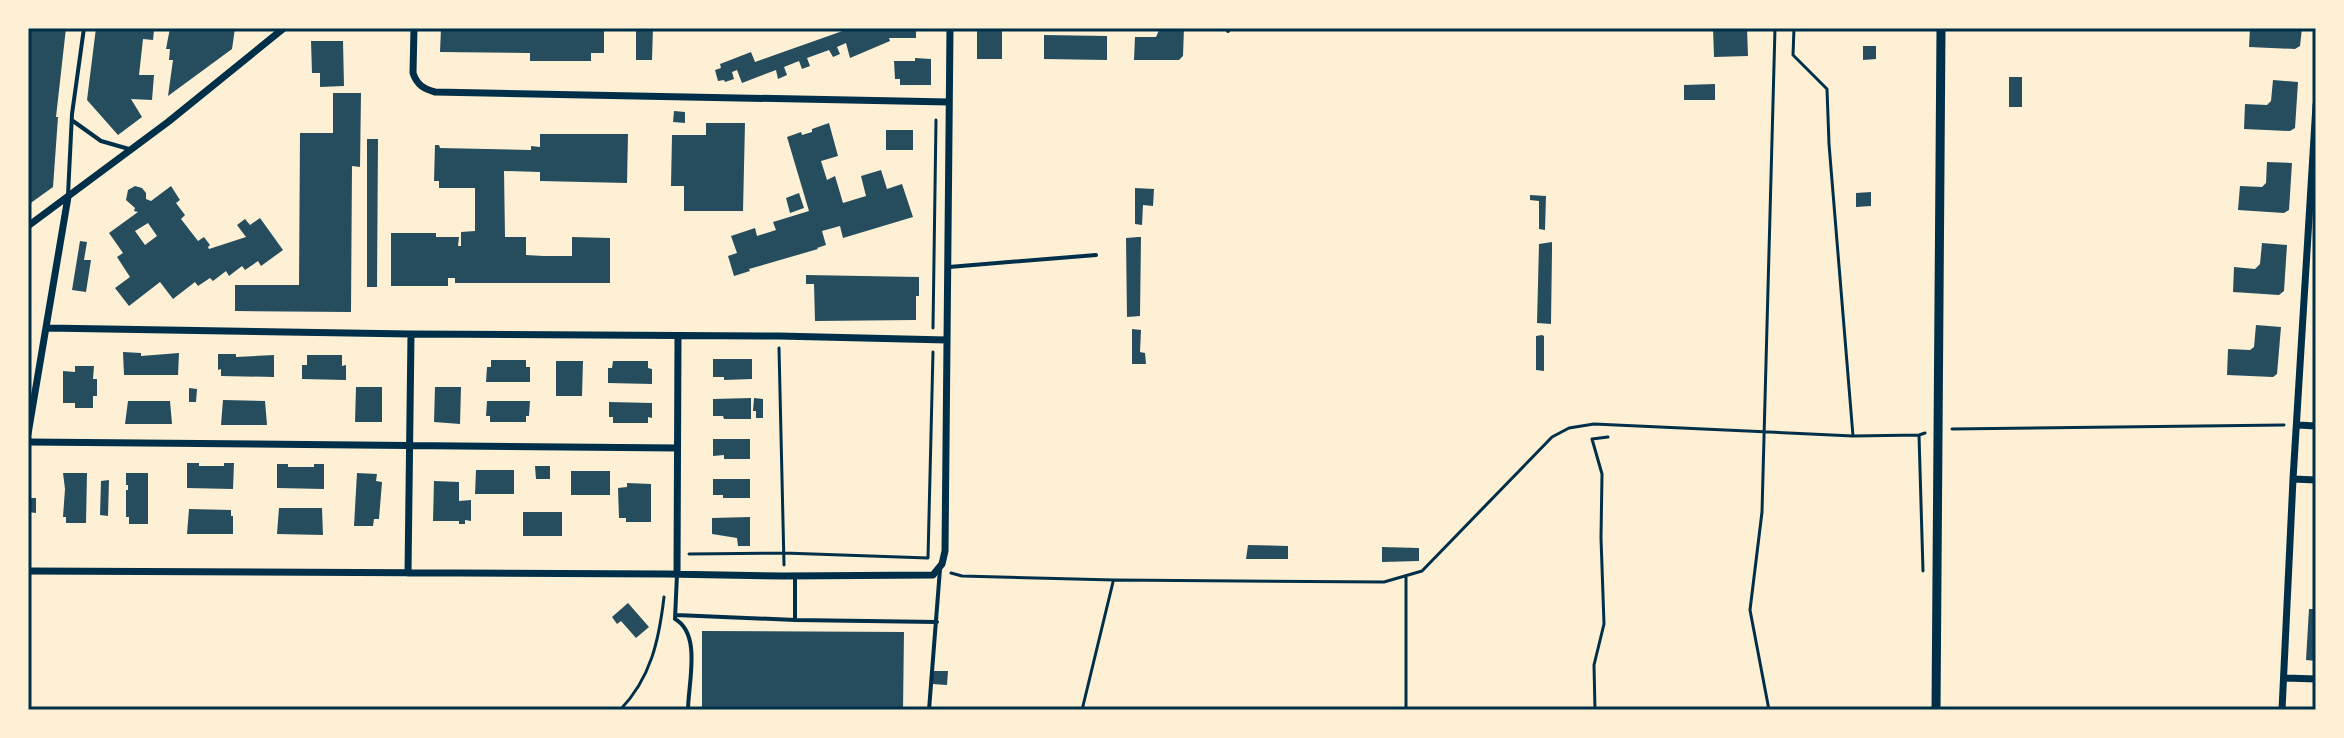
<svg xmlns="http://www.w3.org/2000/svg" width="2344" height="738" font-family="'Golos Text',sans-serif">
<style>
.building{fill:#264d5e;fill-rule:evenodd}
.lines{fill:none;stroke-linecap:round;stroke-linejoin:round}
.path{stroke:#003049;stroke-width:3}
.service{stroke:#003049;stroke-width:4}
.minor{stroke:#003049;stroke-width:7}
.tertiary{stroke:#003049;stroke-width:9}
.neatline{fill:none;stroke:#003049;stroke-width:3}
</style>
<rect width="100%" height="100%" fill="#fdf0d5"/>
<!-- building -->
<path class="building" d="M28,28H66L56,117H58L53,187L28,205Z
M96,28H152L154,30L153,40L143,39L139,75H154L152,100L131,99L142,117L118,135L87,100Z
M170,28H235L232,49L168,96L173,60H169L170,49H166Z
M441,28L604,30V53H591V61H530V53L440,52Z
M636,28H653L652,60H636Z
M851,28H882V30L916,28V38H889L890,41L850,58L846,43L837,47L840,54L833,57L829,50L807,58L810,66L802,69L799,61L784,67L787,75L778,79L776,70L742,83L737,70L732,72L734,79L725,82L724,80L718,81L715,70L721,68L720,64L751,52L755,62Z
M977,28H1002V59H977Z
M1160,28H1184L1183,56L1179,60H1134L1135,37H1156Z
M1713,28H1747L1748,56L1714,57Z
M2250,28H2302L2300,46L2295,49L2249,47Z
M1044,35L1107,36V60L1044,59Z
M311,41H343L344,86L320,87V73H312Z
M1863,46H1876V59L1863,60Z
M915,58L931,59V85H900V79H895L894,61H915Z
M2009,77H2022V107H2009Z
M2273,80L2298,82L2295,128L2290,131L2244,129L2245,104L2267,105L2271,101Z
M1715,84V100H1684V85Z
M333,93H361L360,167L352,166L351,312L235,311V285H299L300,133H333Z
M674,111L685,112V123L673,122Z
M706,123H745L743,211H684V186H671L672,135H706Z
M829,123L838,156L821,161L827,180L835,176L843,203L866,196L861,176L881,170L887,189L902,184L913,217L843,238L840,226L822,231L826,245L817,248L818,249L749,269L750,271L734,276L728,256L737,253L731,236L755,228L757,236L776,230L773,222L809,211L787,137L801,132L802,135L812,132V129Z
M886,130H913V150H886Z
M540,134H628L627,183L540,181V172L504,171L505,237H526V255L543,256H572V237L610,238V283H455V278H448V286H391V233H436V237H459L458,246H461V232L475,231V188H439V181H434L435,145H439L440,148L531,150V146L540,147Z
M367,139H378L377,287H367Z
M2267,162L2292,163L2289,210L2284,213L2238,210L2240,186L2262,187L2266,183Z
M135,186L142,188L146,193V199L151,201L171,186L180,200L176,203L185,215L181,219L198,241L204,237L210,245L208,247L209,249L246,237L237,225L245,219L250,225L260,218L283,250L261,266L258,261L245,270L242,266L229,276L226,271L213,281L210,278L198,286L195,282L173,299L160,282L129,306L115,288L130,277L117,257L123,253L109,233L138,212L134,211L135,208L126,200L128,190ZM148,223L157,236L145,245L135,231Z
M1135,188L1154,189L1153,206L1143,205L1142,225L1135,224Z
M1871,192V206L1856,207V193Z
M799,193L804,208L790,213L786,198Z
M1530,195L1546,196L1545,230L1539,229V201L1530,200Z
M1138,237H1141L1140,316L1127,317L1126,238Z
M80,241L87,242L84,260H91L86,292L72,290Z
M1552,242V251L1551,324L1537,323L1539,244Z
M2262,243L2287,245L2284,291L2279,295L2233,292L2234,267L2255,269L2260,264Z
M806,275L919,277V296H916V320L815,321L814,284H806Z
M2256,325L2281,327L2277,374L2273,377L2227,375L2228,349L2250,350L2254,347Z
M1132,329L1141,330L1140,352L1145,353L1146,364H1132Z
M1542,335L1544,336V371L1536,370V336Z
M123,352L141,353V356L179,353L178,375H124Z
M218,354H236V357L274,355V377L221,376V369L218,370Z
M307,355H342V366L346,365V380L302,379V365H307Z
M713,359H752V379L724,380V377H713Z
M491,360H526V367H530V382H486L487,367H491Z
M556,361H583L582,396H556Z
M613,361H648V368L652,369V384L608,383V368H612Z
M75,366H94L93,379H97V396H93V408H75V403H63V371L75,372Z
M356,387H382V422H355Z
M435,387H461L460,424L434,422Z
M189,388L197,389L196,402H189Z
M751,398V419H724L723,416H713V399Z
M754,398L763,399V418H756V411H753Z
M223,400L265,401L267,425H221Z
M128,401H170L172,424H125Z
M487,401H530L529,416H526V422H490V416H486Z
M609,402L652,403V418L648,417V423H613V417H609Z
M713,439H750V459H724V455L713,456Z
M187,463H199V466H224V463H234L233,489L187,488Z
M277,464H288V467H314V464H324V489L277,488Z
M535,466H550V479H536Z
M476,470H514V494H475Z
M571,471H610V495H571Z
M63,473H87L86,523H66V517H63L65,489Z
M126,473H148V524H129V517H126V490H128V485H126Z
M357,473L377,474L376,481L382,482L379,519H374L373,526H354Z
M713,479H750V498H723V495H713Z
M109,480L108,516L100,515L101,481Z
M434,481L459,482V501L471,500V521L465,520V524H459V521H433Z
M627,483L651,484V522H626V518H619L618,488L627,487Z
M29,498H36V513L28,512Z
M279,508H322L323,535L277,534Z
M189,509L231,510V516H233V534H187Z
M523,512H562V536H523Z
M750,517V546H738L737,538L712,534V518Z
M1248,545L1288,546V559H1246Z
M1382,547L1419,548V561L1382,562Z
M628,603L649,627L636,638L621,621L617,624L612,617Z
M2309,609H2316V661L2306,660Z
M702,631L904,632L903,710H702Z
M932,671H948L947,685L932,684Z"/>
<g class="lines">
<!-- path -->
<path class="path" d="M1794,28L1793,55L1827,89L1829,144L1853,436
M933,328L936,120
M779,348L784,565
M1952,429L2284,425
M1919,435L1923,571
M689,554L784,553L928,558L933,352
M951,573L962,576L1114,580L1384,582L1422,571L1552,437L1569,428L1594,424L1853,436L1919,435L1925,433
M620,710C651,678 659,640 664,597
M1082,710L1113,582
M1406,710V576
M1595,710L1594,665L1604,624L1601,538L1602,474L1592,439L1608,437
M1769,710L1750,610L1762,512L1775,28"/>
<!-- service -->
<path class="service" d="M1228,31V28
M73,121L101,141L129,149
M68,195L72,114L84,28
M949,267L1096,255
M677,574L675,619C702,634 688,684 688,710
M795,576V620
M676,615L795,620L937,622
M929,710L940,569"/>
<!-- minor -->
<path class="minor" d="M414,28L413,73C417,85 424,89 435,92L949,102
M28,226L168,122L284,28
M47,328L411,334L779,336L947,340
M2298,425L2316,426
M28,434L68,197
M28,442L677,448
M2293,479L2316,480
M28,571L666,574L784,576L933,575L942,564L945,551L950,28
M408,573L411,334
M677,574L678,336
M2284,678L2316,679
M2282,710L2293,479L2316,105"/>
<!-- tertiary -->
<path class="tertiary" d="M1936,710L1941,28"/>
</g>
<!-- border -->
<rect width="2344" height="738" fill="none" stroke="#fdf0d5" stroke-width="60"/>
<rect x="30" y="30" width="2284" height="678" class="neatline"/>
</svg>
